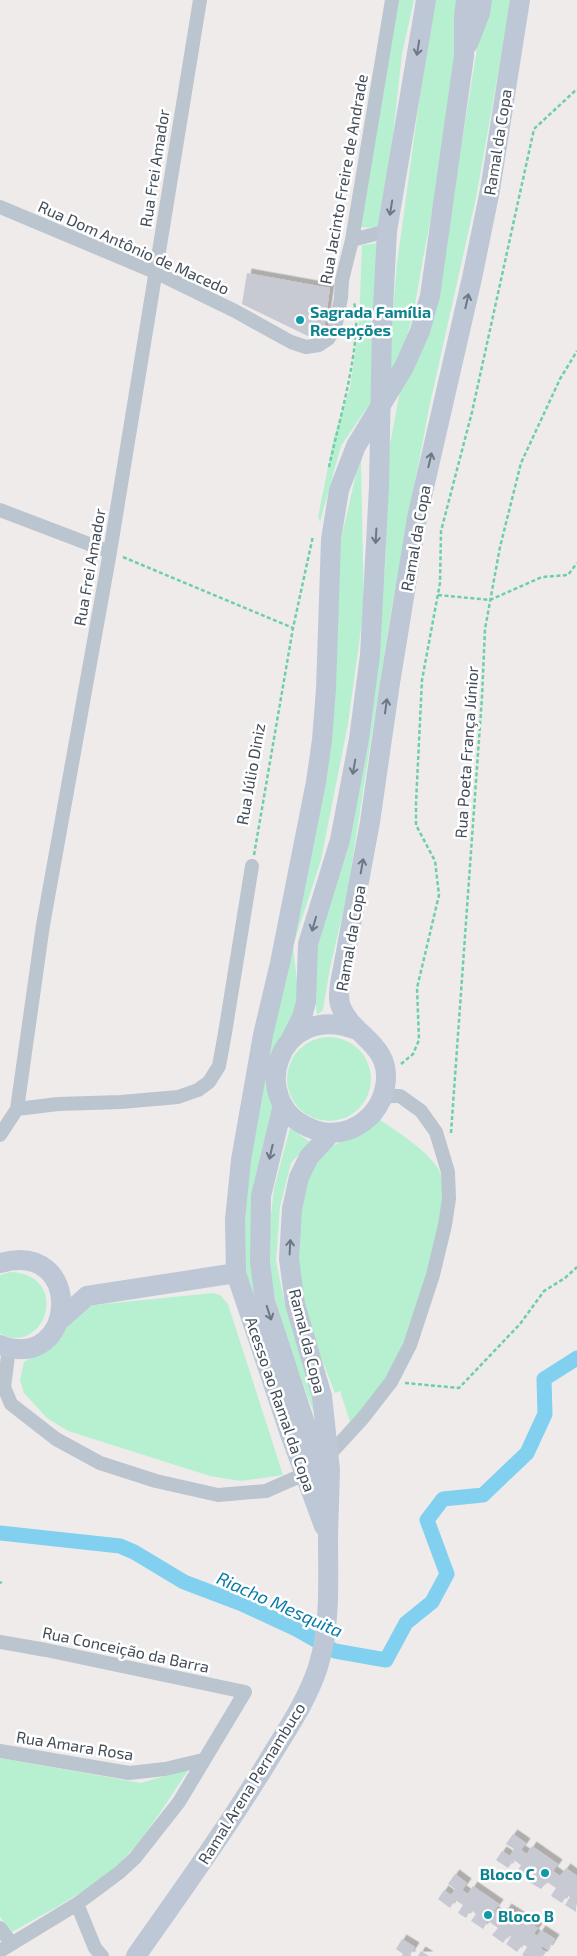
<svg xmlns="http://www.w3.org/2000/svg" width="577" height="1956" font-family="'Exo 2',sans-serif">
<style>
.green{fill:#b6f0d1}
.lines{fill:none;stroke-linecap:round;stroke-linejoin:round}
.canal{stroke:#81d0ef;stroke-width:15}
.building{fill:#c7cad2;filter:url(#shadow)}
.path{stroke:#6dcfa6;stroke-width:2.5;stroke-dasharray:4 2.5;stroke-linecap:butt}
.street{stroke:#bbc5cf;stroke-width:14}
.secondary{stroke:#bdc7d6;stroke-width:20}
.secondary-bridge{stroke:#bdc7d6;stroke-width:20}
.oneway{stroke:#6e7885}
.culture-dot{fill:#0f9aa8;stroke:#fff;stroke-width:2}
.labels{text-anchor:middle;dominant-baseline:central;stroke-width:5;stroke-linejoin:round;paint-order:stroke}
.street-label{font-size:16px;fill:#434d5a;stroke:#fff}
.culture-label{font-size:16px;font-weight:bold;fill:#0d838f;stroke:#fff;text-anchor:start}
.water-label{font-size:18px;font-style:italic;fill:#067baa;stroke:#fff}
</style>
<defs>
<filter id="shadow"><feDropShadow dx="4.5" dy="-4.5" stdDeviation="0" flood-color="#0004"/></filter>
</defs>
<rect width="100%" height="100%" fill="#efebeb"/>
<!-- green -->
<path class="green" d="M395,0H414L402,54L392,144L379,228L360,227Z
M433,0H459L447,134L423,259L413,316L400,359L341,446L320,522L318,517L334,437L350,388L359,326L362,245L380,243L370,336L382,344L392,321L397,263Z
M489,0H511L476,198L429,408L390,618L347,895L330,968L323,1010L317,1015L312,968L331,898L347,852L376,649L385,568L389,449L401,386L434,315L478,42Z
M365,435L361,463L364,607L348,724L321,860L293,946L298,991L292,1025L274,1048L266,1085L277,1106L259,1315L247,1288L242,1231L246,1155L294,912L334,570Z
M287 1079a42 42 0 1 1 84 0a42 42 0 1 1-84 0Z
M380,1120C398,1132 430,1152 440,1172C453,1200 419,1301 408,1331C401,1349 392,1366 383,1383C375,1398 361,1411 351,1425L340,1391L335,1393L308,1324L297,1276V1234L310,1171L326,1148L337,1144Z
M290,1128L310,1142L291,1163L280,1207L276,1261L285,1305L312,1388L320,1429L286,1339L274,1294L270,1264L269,1233L274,1188Z
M10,1272C72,1274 46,1357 0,1334V1275Z
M213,1293L220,1295L228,1304L283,1475L241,1481L210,1476L68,1431L47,1418L24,1393L20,1380L24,1362C34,1356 48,1351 55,1343C70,1328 71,1312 94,1305Z
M0,1758L141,1783L189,1769C163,1807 139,1851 101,1879C73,1899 42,1915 12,1932L0,1917Z"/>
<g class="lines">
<!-- canal -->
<path class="canal" d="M0,1533L120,1546L134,1552L184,1582L242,1604L296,1629L335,1651L386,1660L406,1623L432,1602L447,1574L427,1520L443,1499L483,1495L527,1453L545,1414L544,1379L577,1358"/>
</g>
<!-- building -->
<path class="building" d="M247,273L330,288L323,337L316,340L242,304Z
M513,1834L526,1843L521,1850L527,1854L532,1846L558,1864L553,1871L560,1876L566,1868L577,1876L576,1912L565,1905L570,1897L567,1895L562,1903L551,1896L556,1888L547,1882L541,1889L529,1882L534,1874L530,1871L524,1878L516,1873L521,1865L514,1860L508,1868L496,1860L502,1851L510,1856L514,1849L506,1844Z
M455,1874L467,1883L462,1890L468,1894L473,1886L499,1904L494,1911L502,1916L507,1908L521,1917L517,1923L521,1926L525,1920L538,1928L534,1933L537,1936L541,1930L555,1939L548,1950L542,1946L541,1949L546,1952L543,1956H524L522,1955L527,1947L523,1944L517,1952L506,1944L511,1937L509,1935L503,1943L492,1935L498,1928L488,1921L483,1929L471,1921L476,1914L471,1910L466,1918L458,1913L463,1905L455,1900L450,1908L438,1899L444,1890L451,1895L455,1889L448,1884Z
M402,1939L415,1947L410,1955L412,1956H402L403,1954L396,1949Z
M421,1951L429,1956H418Z"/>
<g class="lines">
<!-- path -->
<path class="path" d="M329,467C337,429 364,337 354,303
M123,557L293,628
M438,595L490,600L542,577L568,575L577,563
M254,855L293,628L313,536
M401,1064L413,1054L419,1040L417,988L439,895L435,861L416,825V803L422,680L440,583L441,531L472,412L534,129L577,89
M451,1133L482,697L485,629L500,547L521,463L560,379L577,351
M405,1383L459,1388L520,1324L544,1291L565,1278L577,1267
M0,1582L2,1583"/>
<!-- street -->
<path class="street" d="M0,207L155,272L235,311L291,342L306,347L319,345L328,339L335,328L341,298L342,280L352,240L392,0
M352,240L387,231
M0,510L110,552
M17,1109L58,1104L121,1102L178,1097L198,1090L209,1082L219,1066L225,1033L252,866
M0,1135L17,1109L43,925L110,552L200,0
M9,1348L4,1387L11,1404L56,1439L100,1463L156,1481L218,1495L266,1491L300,1476L329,1455L363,1418L391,1382L410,1345L433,1275L445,1225L449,1199L448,1172L436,1132L421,1111L400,1096H390L381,1101
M0,1642L46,1650L245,1692L179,1802L135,1858L120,1872L77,1904L0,1951
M0,1751L129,1773L165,1769L203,1760
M77,1904L95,1948L102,1956
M0,1928L11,1943"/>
<!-- secondary -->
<path class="secondary" d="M468,44L480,13L482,0
M382,327L387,231L426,0
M357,1030C278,999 246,1102 310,1128C323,1134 338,1134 351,1129C369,1121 381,1107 385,1087C393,1044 353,1037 341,1007C338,1000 339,992 340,984L370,822L390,683L417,518L472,278L490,190L520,0
M291,1039L302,1017L306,1002L308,944L340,840L359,739L370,655L379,487
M283,1105L261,1196L260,1262L265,1301L307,1429
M0,1263C86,1239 77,1374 0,1345
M60,1320L87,1296L236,1273
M322,1396L295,1304L289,1259L292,1209L299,1177L309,1157L331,1133
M290,1434L236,1273L235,1220L241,1160L263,1035L280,963L316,782L322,740L326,689L331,539L339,490L356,446L404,367L420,331L430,296L464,56V17L466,0
M136,1956C181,1892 227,1828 268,1761C286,1731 307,1701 318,1667C331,1626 328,1579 328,1536"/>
<!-- secondary-bridge -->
<path class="secondary-bridge" d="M379,487L382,327
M322,1396L330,1470L328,1536
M307,1429L317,1480
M290,1434L324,1526"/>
</g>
<!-- one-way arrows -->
<defs><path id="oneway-shaft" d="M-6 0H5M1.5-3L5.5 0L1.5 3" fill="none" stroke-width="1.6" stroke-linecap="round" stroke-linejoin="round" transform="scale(1.25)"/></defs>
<g class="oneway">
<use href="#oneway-shaft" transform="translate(418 48) rotate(99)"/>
<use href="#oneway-shaft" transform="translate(391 208) rotate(99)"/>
<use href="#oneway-shaft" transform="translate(467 301) rotate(-77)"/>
<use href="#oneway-shaft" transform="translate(430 460) rotate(-77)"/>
<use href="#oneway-shaft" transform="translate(376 536) rotate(93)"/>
<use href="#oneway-shaft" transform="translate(386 706) rotate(-82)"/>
<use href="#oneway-shaft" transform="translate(354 767) rotate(100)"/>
<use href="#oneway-shaft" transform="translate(362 866) rotate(-80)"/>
<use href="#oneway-shaft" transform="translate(314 924) rotate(106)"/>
<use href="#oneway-shaft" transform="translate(271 1152) rotate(103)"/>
<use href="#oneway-shaft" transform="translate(290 1247) rotate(-87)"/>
<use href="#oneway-shaft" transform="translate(269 1313) rotate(72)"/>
</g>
<!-- markers -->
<g class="culture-dot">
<circle cx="300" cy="320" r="5"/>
<circle cx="545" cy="1873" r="5"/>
<circle cx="488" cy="1915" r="5"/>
</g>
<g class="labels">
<!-- street labels -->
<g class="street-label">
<text transform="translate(497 142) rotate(-81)">Ramal da Copa</text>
<text transform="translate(154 168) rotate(-81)">Rua Frei Amador</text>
<text transform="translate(343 179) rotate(-80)">Rua Jacinto Freire de Andrade</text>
<text transform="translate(134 247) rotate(24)">Rua Dom Antônio de Macedo</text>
<text transform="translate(415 538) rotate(-80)">Ramal da Copa</text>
<text transform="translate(89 567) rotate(-80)">Rua Frei Amador</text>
<text transform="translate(466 752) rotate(-86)">Rua Poeta França Júnior</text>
<text transform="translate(250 774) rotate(-80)">Rua Júlio Diniz</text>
<text transform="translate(350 938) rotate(-80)">Ramal da Copa</text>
<text transform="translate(308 1341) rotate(76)">Ramal da Copa</text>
<text transform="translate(281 1404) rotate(71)">Acesso ao Ramal da Copa</text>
<text transform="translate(126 1649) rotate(12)">Rua Conceição da Barra</text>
<text transform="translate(75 1745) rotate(9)">Rua Amara Rosa</text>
<text transform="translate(251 1783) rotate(-58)">Ramal Arena Pernambuco</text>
</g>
<!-- culture labels -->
<g class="culture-label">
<text x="310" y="311">Sagrada Família<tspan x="310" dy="18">Recepções</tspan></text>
<text x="535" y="1873" text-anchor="end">Bloco C</text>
<text x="498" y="1915">Bloco B</text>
</g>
<!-- water labels -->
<g class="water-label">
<text transform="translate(280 1604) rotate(24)">Riacho Mesquita</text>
</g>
</g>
</svg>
